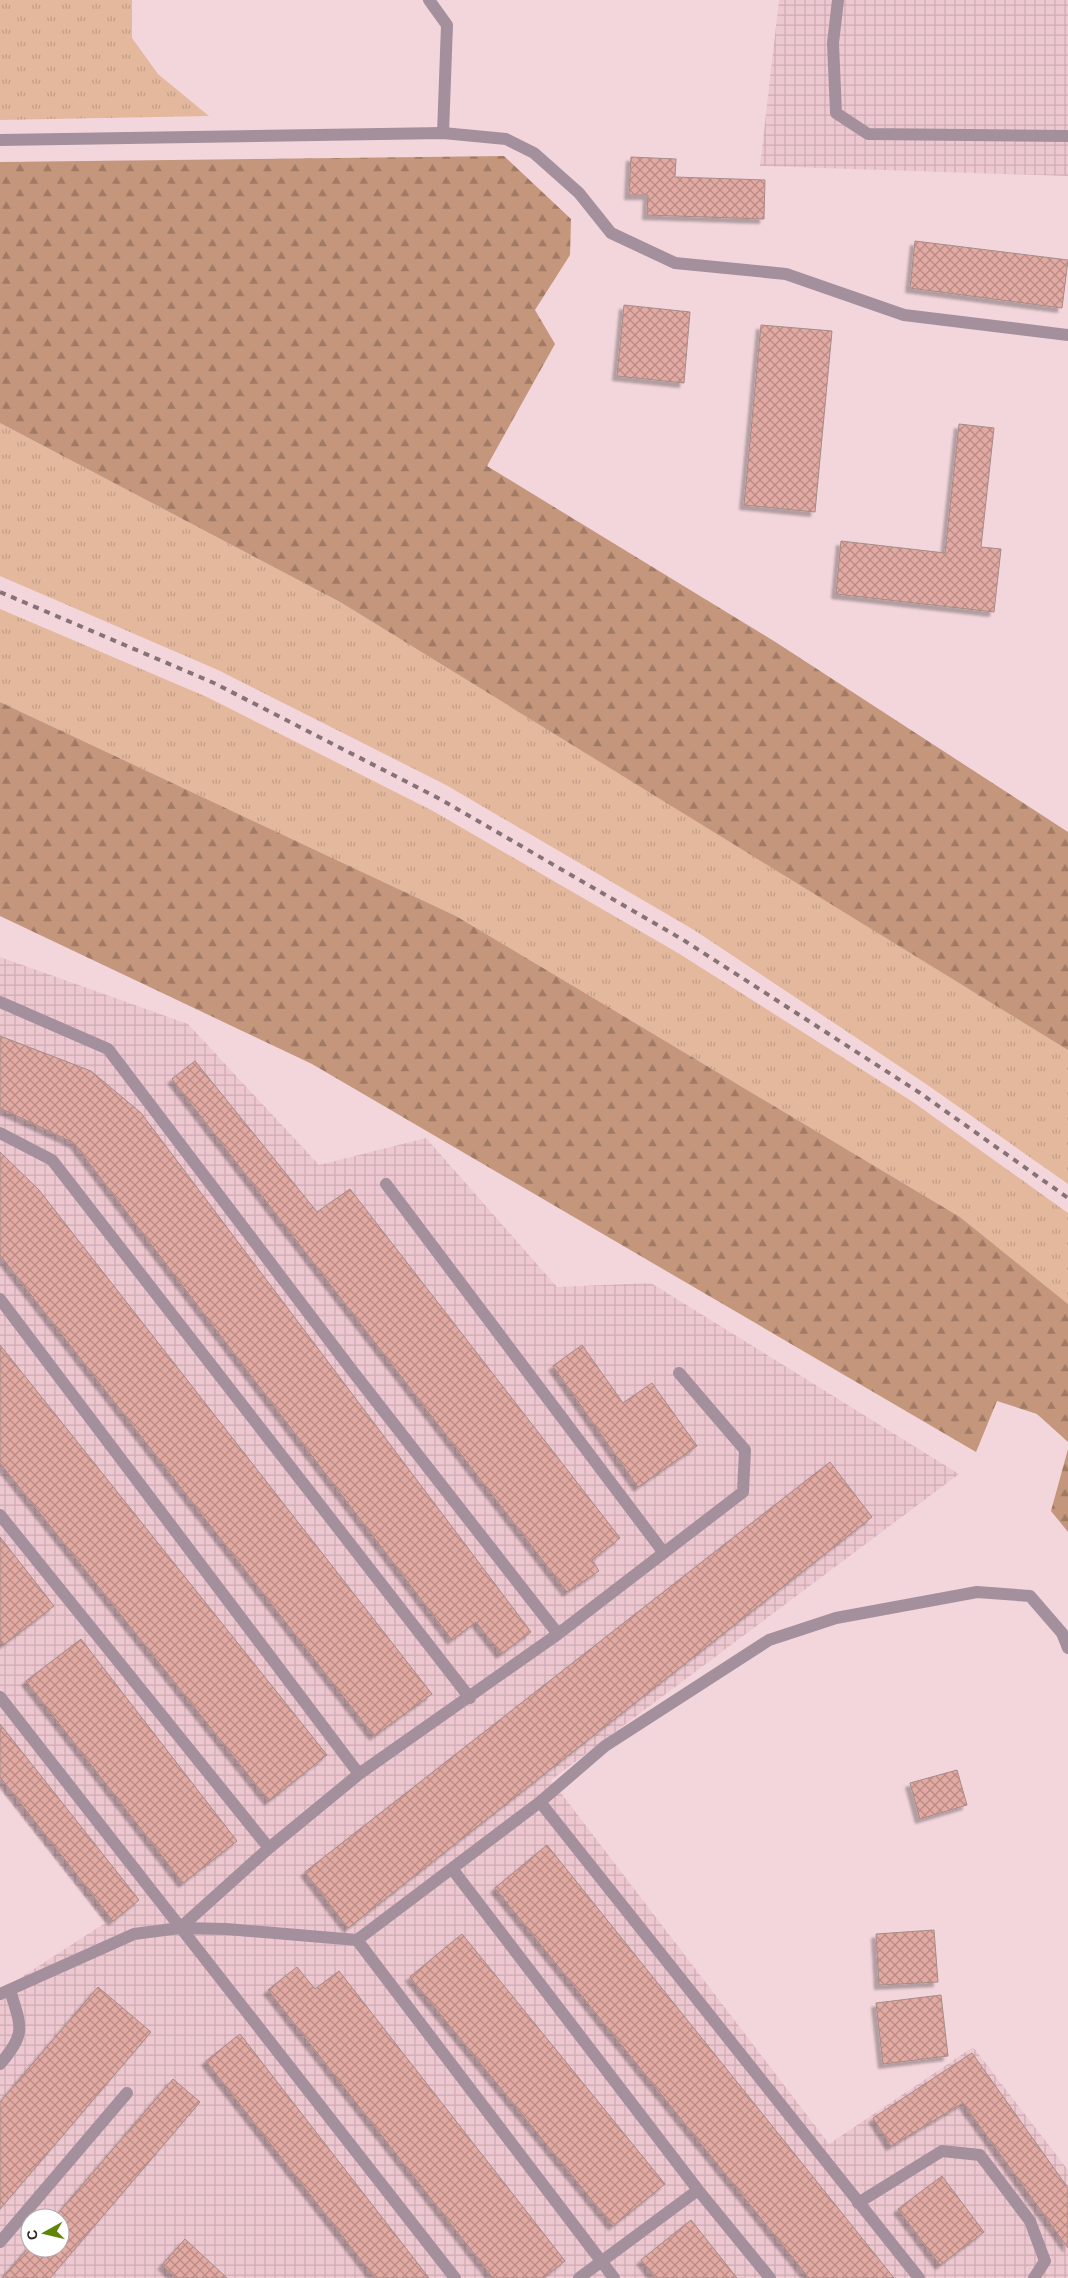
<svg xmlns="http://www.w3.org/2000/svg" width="1068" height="2278" font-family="'Work Sans',sans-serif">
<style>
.industrial{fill:url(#industrial-grid);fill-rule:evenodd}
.grass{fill:url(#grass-tufts)}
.forest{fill:url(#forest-firs)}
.building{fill:url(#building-cross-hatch);stroke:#a68b87;filter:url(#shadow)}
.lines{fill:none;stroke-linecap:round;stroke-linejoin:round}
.lane{stroke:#a4909d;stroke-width:12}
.street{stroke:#a4909d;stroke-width:12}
.rail{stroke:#857376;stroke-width:4;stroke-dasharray:6 6;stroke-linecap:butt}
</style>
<defs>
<pattern id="industrial-grid" width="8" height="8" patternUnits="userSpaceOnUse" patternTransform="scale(1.25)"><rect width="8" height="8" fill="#eec8d1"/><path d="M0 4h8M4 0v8" fill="none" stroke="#cdacb3"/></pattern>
<pattern id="grass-tufts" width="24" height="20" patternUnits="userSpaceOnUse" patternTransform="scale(1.25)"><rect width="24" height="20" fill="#e3b89d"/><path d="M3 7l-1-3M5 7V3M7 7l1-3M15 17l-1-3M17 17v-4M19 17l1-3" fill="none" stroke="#c39e87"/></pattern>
<pattern id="forest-firs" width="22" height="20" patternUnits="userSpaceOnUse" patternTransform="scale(1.25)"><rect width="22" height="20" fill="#c4967b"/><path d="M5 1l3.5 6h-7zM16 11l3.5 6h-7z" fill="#a07a65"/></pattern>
<pattern id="building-cross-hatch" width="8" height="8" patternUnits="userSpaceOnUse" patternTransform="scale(1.25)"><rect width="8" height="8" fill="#e2aaa2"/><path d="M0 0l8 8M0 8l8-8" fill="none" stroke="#b88a84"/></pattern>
<filter id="shadow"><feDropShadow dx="-4.5" dy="4.5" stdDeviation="1" flood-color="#0004"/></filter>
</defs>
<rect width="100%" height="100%" fill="#f3d6dc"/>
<!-- industrial -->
<path class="industrial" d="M779,0H1068V176L760,166Z
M0,957L188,1024L319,1165L426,1138L557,1287L651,1283L959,1474L551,1780L829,2144L973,2047L1068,2170V2278H0V1991L105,1923L0,1789ZM30,2218H60V2248H30Z"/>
<!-- grass -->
<path class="grass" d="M0,0H132V38L158,74L209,116L0,120Z
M0,423L340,602L1061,1045L1068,1050V1184L926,1084L694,930L446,785L218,670L0,576Z
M0,609L207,697L433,811L678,953L913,1102L1068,1213V1304L960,1217L456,916L0,702Z"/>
<!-- forest -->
<path class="forest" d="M504,156L571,219L570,255L535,310L555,344L487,466L777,643L1068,832V1050L340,602L0,423V162Z
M0,702L456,916L960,1217L1068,1304V1442L1037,1414L997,1401L976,1452L312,1064L0,916Z
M1068,1449V1532L1051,1511Z"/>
<!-- building -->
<path class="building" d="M631,157L676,159L675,177L765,180L764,219L647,215L648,195H629Z
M915,241L1068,260L1062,308L910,288Z
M624,305L690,312L684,383L617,376Z
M761,325L832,331L815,512L744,505Z
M959,424L994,428L981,547L1001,549L994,612L836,594L841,541L945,553Z
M0,1036L91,1071L141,1113L531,1632L501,1654L476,1622L452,1640L74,1143L0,1108Z
M195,1061L317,1212L350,1189L620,1538L592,1560L599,1571L567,1592L172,1079Z
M0,1152L39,1190L432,1694L374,1736L0,1255Z
M0,1345L327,1755L269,1801L0,1463Z
M582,1345L623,1403L652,1383L697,1446L638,1487L553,1366Z
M830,1462L872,1517L348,1928L305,1872Z
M0,1537L54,1606L3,1645L0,1641Z
M81,1639L237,1841L183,1883L26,1681Z
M0,1724L139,1900L113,1921L0,1777Z
M957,1770L967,1805L920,1819L910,1783Z
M547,1845L894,2278H809L495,1888Z
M934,1930L938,1982L879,1985L876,1934Z
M462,1934L665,2184L613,2226L410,1977Z
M297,1967L315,1989L339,1971L565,2261L543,2278H493L268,1990Z
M98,1987L151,2032L0,2209V2102Z
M941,1995L948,2056L883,2064L876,2003Z
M240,2034L429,2278H375L206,2061Z
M972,2053L1068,2188V2248L963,2103L891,2146L873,2118Z
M173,2079L200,2102L50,2278H2L30,2246V2248H60V2218H54Z
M942,2176L984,2232L940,2265L898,2209Z
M691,2220L737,2278H655L641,2260Z
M185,2239L227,2278H176L162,2265Z"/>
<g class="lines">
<!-- lane -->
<path class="lane" d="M429,0L447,25L443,133
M838,0L833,43L836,113L868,134L1068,136
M0,1002L108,1049L354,1373L558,1634
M0,1133L52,1160L470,1698
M386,1184L664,1553
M0,1299L359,1774
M0,1515L269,1848
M0,1697L455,2278
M540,1802L919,2278
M453,1870L698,2190L770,2278
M180,1928L269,1848L359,1774L558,1634L743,1492L745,1450L679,1373
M357,1940L614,2278
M0,2064C27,2033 21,2027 10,1990
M858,2203L942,2151L980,2155L1030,2221L1045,2261L1034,2278
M0,2242L127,2093
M579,2278L698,2190"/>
<!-- street -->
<path class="street" d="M0,140L443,133L506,139L534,153L579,193L611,233L675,263L786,274L904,315L1068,335
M0,1994L134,1934L180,1928L226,1929L357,1940L540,1802L605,1746L769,1640L836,1618L977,1592L1030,1596L1062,1633L1068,1648"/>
<!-- rail -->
<path class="rail" d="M0,592L214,683L440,799L685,941L920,1093L1068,1198"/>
</g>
<!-- north arrow -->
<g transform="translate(45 2233) rotate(262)"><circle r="24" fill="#ffffff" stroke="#ada8a9"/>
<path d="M0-4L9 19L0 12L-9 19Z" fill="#608507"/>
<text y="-8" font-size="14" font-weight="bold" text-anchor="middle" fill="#312628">С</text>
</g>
</svg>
